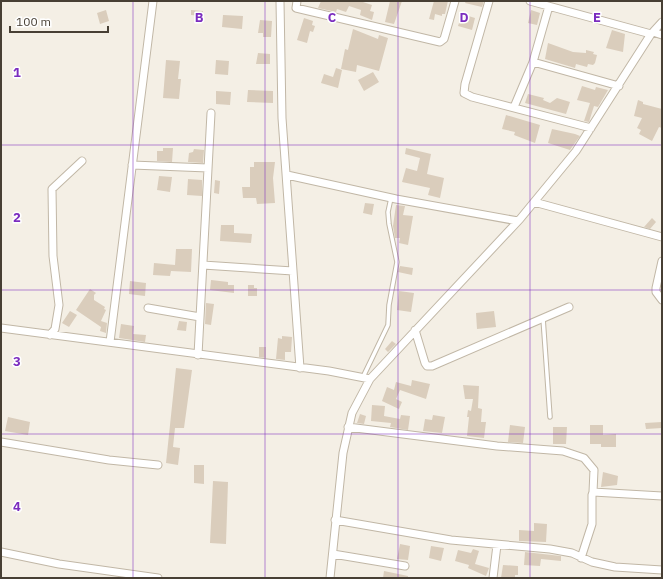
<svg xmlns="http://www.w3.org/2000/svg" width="663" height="579" font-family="'IBM Plex Sans',sans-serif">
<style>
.building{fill:#dacdbc}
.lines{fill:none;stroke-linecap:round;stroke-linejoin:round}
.lane-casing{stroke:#c1b7a6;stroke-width:5.5}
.street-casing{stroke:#c1b7a6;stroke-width:9}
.lane{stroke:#fff;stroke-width:3.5}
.street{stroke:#fff;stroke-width:7}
.grid{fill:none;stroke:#7b2cbf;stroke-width:1;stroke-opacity:0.55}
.grid-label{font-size:13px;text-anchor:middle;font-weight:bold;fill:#7b2cbf;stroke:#fff;stroke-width:3;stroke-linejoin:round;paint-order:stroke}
</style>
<rect width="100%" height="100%" fill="#f4efe5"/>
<!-- building -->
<path class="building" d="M321,1H360L372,5L370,11L374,12L372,20L360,15L361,10L349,6L346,12L337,9L336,12L318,8Z
M390,1H402L394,24L385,22Z
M434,1H448L445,14H442V16L435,14L434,20L429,19Z
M466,1H484L482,7L465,3Z
M106,10L109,21L100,24L97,13Z
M191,10L203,11V16L191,15Z
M531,10L540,13L537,25L528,23Z
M462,14L475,18L472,30L458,26Z
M223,15L243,16L242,29L222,27Z
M304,18L313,21L312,25L315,26L313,32L310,31L307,43L297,40Z
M260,20L272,21L271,37H263V33H258Z
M353,29L378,39L379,35L388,38L379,71L357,65L356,72L341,69L345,49L348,50Z
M612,30L625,34L623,52L606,48Z
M548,43L573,52L586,53V50L594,52L593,54L597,55L595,63L593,65L588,64L587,67L576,64L575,68L545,59Z
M258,53L270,54V64H256Z
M166,60L180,61L178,79H181L179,99L163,98Z
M216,60L229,61L228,75L215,74Z
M336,68L342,70L338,88L321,83L324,74L333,77Z
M373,72L379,82L364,91L358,80Z
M582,86L595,90L596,87L608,90L598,107L594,106L589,122L584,121L590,103L577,100Z
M248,90L273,91V103L247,102Z
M216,91L231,92L230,105L216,104Z
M528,94L544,98L543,100L550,103L557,98L570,102L566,114L525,103Z
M638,100L643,102V104L662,109V128L659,127L652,141L639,134L641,130L637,128L642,118L634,116Z
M506,115L540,125L535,143L514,135L515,132L502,129Z
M552,129L575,134L580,136L570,150L548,143Z
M163,148H173L172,162L157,161V151H163Z
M406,148L431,154L427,174L444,178L440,198L428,195L430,188L402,182L406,168L417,171L420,158L405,154Z
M194,149L204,150L203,163L188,162L189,153L193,152Z
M254,162H275L273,178L275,203L257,204L256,198H243L242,187H250V167H254Z
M159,176L172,177L170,192L157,190Z
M188,179L202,180V196L187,195Z
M215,180L220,181L219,194L214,193Z
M365,203L374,204L372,215L363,213Z
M396,205L405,206L403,215L413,216L408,245L399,243L400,238H395L393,226Z
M652,218L656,222L650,229L644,227Z
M221,225H234V233L252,234L251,243L220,241Z
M176,249H192L191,272L171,271L170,276L153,275L154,263L175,265Z
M400,266L413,268L412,275L398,272Z
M211,280L228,282V285H234V293L210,290Z
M130,281L146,283L145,296L129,294Z
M248,285H254V288H257V296H248Z
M90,289L96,293L94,295V300L105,307L104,309L106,310L101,321L107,323L106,333L100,331L101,327L76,310Z
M399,291L414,293L411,312L397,310Z
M206,303L214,304L211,325L205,324Z
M70,311L77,315L69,327L62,323Z
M494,311L496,327L477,329L476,313Z
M179,321L187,322L186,331L177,330Z
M121,324L134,326L133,334L146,335L145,342L119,338Z
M282,336L292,337L291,352H285V360L276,359L278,338L282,339Z
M392,341L396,344L388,352L385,349Z
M259,347H266V358L259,357Z
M176,368L192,370L184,428H175L173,447L180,448L178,465L166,463Z
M412,380L430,384L426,399L400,390L396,399L402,402L399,409L382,401L387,387L394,390L396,382L411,386Z
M463,385L479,386L478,408L482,409L481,422H486L484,438L467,436L469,417H467L468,410L471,411L473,399H465Z
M372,405L385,406L384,416L400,419L401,415L410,416L408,430L390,427L391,423L371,421Z
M360,414L366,416L364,424L357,423Z
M433,415L445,417L442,433L423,431L425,419L432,420Z
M8,417L30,422L28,435L5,431Z
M662,422V428L646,429L645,423Z
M510,425L525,427L523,443L508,442Z
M590,425H603V435L616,434V447H601V444H590Z
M553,427H567L566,444H553Z
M194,465H204V484L194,483Z
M603,472L618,476L617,485L601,487Z
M213,481L228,482L226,544L210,543Z
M534,523L547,524L546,542L519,541V530L534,531Z
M400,544L410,546L408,560L397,559Z
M431,546L444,548L441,561L429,558Z
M473,549L479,551L475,564L489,568L486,576L468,568L469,565L455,561L458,550L471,553Z
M525,552L561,556V561L541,559L540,566L524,565Z
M503,565L518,566V575H515V578H501Z
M384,571L408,576V578H383Z"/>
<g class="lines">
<defs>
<path id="lane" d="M543,318L550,417
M363,377L388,325L389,305L397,262L389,224L388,212L391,198"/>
<path id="street" d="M280,1L282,118L300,368
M297,1L296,8L440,42L444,39L455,1
M489,1L465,84L464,93L472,97L591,128
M530,1L651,34
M653,32L662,35
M533,62L619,86
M514,107L533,62L549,6
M132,165L208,168
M287,175L396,199L518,221
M534,202L662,237
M662,261L656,288V292L662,300
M203,265L293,271
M148,308L200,317
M1,328L329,371L370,379
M415,330L425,363L427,366H432L569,307
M50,335L55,329L59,305L53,256L52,189L82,161
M110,342L153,1
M198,355L211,113
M348,427L497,446L563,451L584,458L594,470L593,492
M1,442L109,460L158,465
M335,520L451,540L550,549L572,553L592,562L615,567L662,570
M1,552L59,564L158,578
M333,554L405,566
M581,558L592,524V495L593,492L662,496
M330,578L343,453L352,413L370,379L520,219L576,151L651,34L662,22
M493,578L497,545"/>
</defs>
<!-- lane casing -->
<use href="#lane" class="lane-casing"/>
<!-- street casing -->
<use href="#street" class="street-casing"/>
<!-- lane -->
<use href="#lane" class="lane"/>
<!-- street -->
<use href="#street" class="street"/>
</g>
<!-- grid -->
<path class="grid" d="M133,1V578M265,1V578M398,1V578M530,1V578M1,145H662M1,290H662M1,434H662"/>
<g class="grid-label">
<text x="199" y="22">B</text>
<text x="332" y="22">C</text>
<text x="464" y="22">D</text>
<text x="597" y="22">E</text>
<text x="17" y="77">1</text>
<text x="17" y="222">2</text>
<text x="17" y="366">3</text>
<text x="17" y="511">4</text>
</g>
<!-- border -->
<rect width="663" height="579" fill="none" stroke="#473f34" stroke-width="4"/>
<!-- scale -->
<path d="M10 26v6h98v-6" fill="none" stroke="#473f34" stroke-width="2"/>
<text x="16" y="26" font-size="12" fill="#473f34" stroke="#ffffff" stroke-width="3" paint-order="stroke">100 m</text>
</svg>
